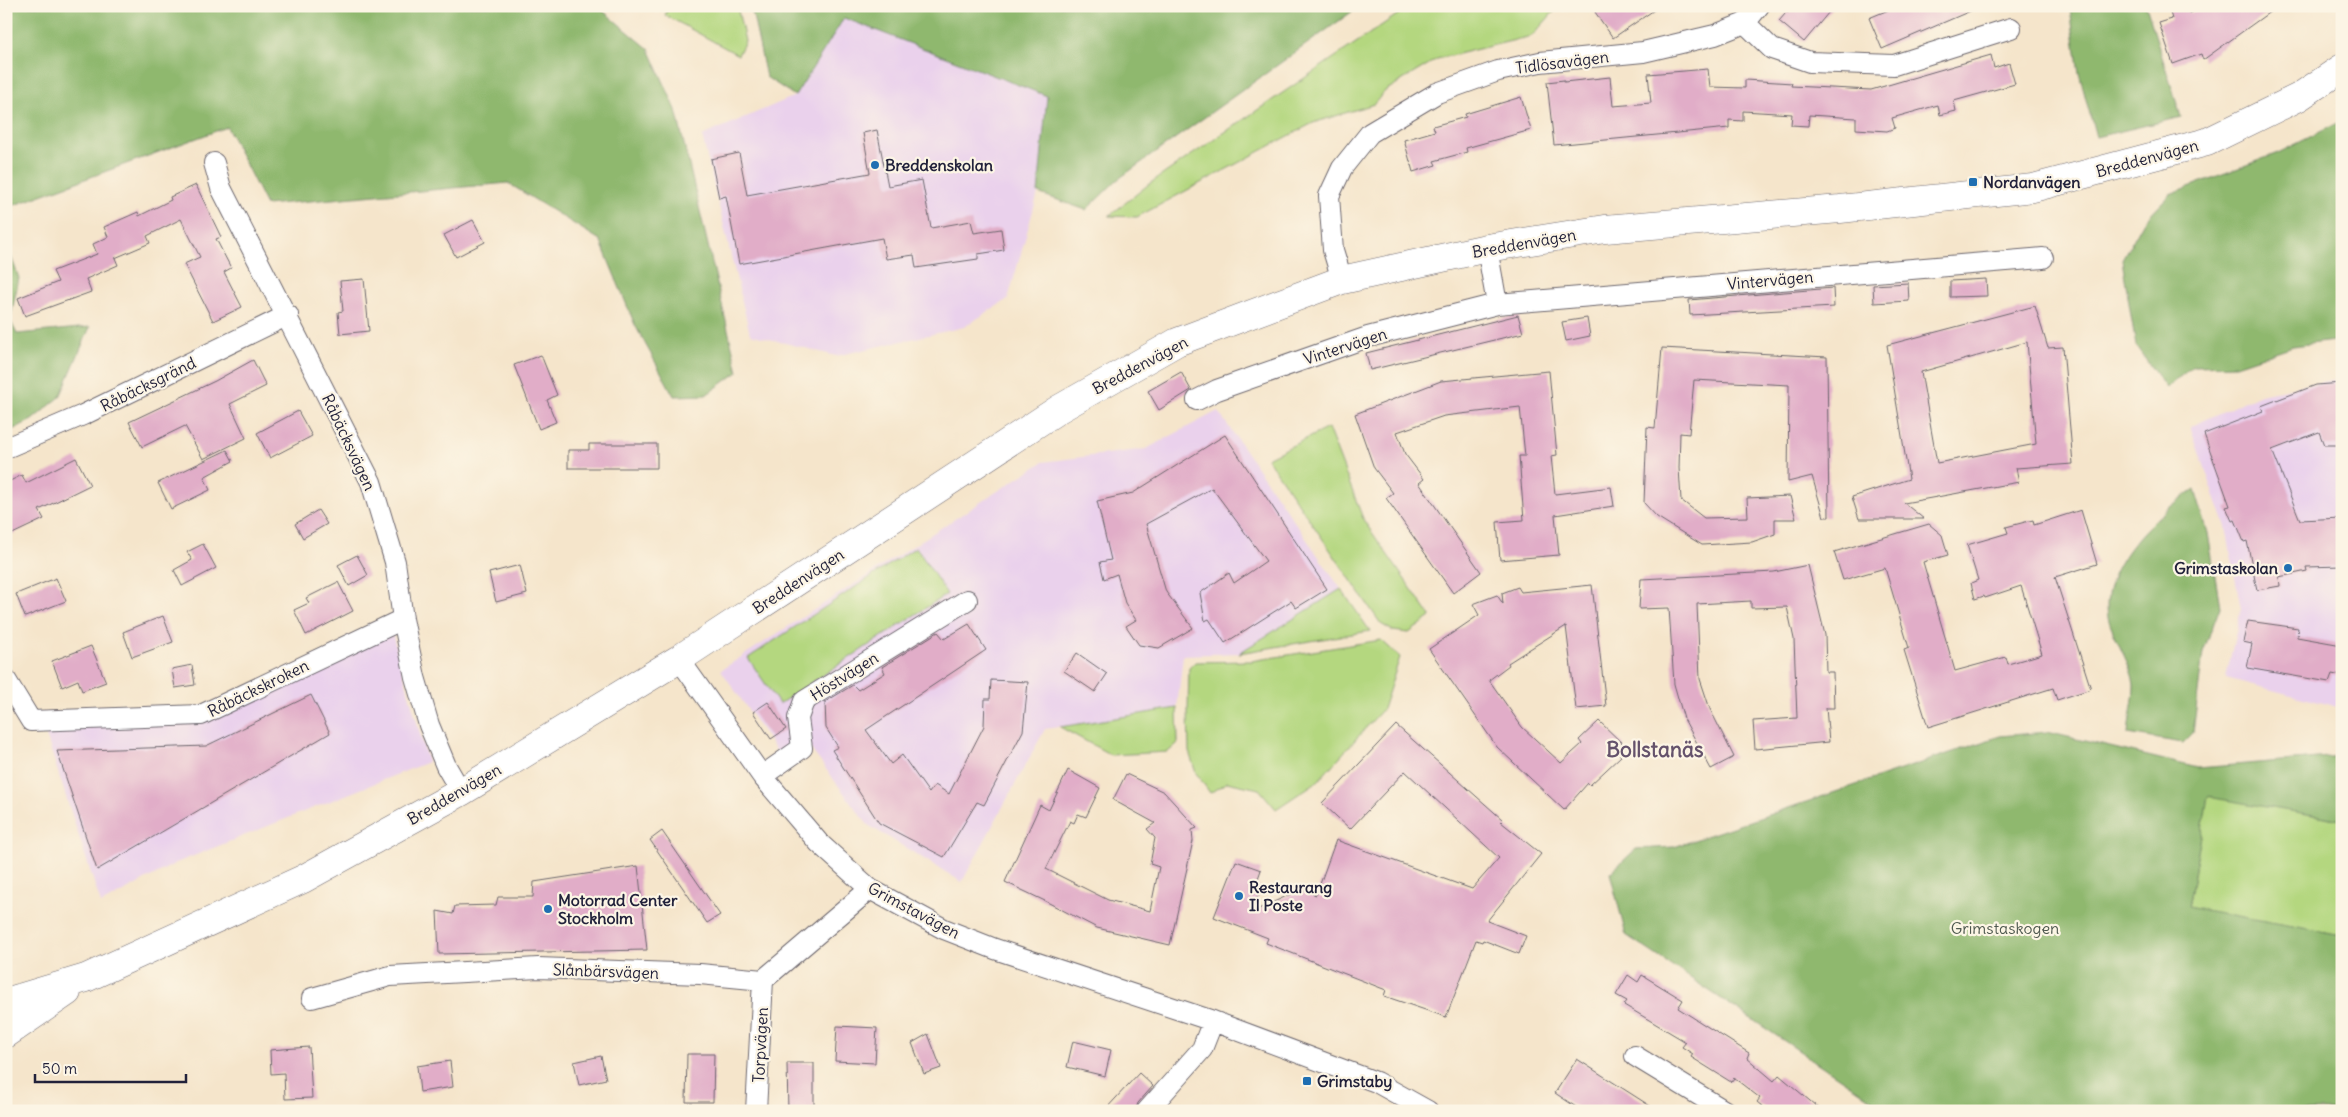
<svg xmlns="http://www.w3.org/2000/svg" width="2348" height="1117" font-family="Delius,sans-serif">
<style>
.built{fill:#ead1ec}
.green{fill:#b4d77f;stroke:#6b7c5d}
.forest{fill:#8fb86e;stroke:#586d54}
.building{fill:#e1adc8;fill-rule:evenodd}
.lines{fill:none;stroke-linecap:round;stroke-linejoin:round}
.street-casing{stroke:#6c666d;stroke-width:22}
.secondary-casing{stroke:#6c666d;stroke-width:29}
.street{stroke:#fff;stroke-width:20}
.secondary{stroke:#fff;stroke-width:28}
.poi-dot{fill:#1f6fb2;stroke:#fcf5e5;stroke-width:2}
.labels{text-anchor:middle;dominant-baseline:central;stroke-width:4.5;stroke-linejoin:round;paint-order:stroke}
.street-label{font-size:16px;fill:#22223b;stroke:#fcf5e5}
.poi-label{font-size:16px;font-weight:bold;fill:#22223b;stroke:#fcf5e5;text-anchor:start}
.park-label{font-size:16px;fill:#4e584f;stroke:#fcf5e5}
.district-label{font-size:21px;font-weight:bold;fill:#65536c;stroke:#fcf5e5}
</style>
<rect width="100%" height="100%" fill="#fcf5e5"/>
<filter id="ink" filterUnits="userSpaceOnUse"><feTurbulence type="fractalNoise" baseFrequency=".02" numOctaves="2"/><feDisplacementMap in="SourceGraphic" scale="10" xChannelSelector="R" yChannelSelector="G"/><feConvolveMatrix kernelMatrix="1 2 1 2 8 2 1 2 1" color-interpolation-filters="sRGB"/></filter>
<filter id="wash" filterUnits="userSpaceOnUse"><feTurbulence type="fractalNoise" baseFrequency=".0096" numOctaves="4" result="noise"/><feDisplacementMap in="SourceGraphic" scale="20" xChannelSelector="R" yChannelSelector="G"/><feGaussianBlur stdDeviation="1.12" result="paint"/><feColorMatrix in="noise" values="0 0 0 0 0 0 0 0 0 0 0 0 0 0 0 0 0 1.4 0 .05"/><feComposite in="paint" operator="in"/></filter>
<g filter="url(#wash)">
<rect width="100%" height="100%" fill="#f5e5cb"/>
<!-- built -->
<path class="built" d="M844,18L1047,96L1038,193L1008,299L964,327L836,356L750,334L702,136L795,96Z
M2342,378V708L2226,678L2241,609L2226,527L2190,427L2260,394Z
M1218,411L1341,589L1239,653L1183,655L1177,708L1045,729L962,882L868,825L804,740L779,755L721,670L1043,462L1146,449Z
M392,633L428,762L176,863L101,904L43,726L204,721Z"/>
<!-- green -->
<path class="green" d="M669,6H737L745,41L738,55L665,15Z
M1410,6H1559L1532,36L1437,59L1385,91L1374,104L1313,123L1137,217L1109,216L1149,184Z
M1328,428L1364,521L1431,617L1409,633L1393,631L1381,624L1267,458Z
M916,547L947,594L779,704L748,658Z
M1341,589L1370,631L1239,653Z
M1381,640L1400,657L1383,709L1318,781L1276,809L1259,789L1227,782L1210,793L1196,773L1189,752L1188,711L1189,668L1195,662L1251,661Z
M1177,708L1178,743L1168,752L1111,755L1060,727Z
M2208,796L2342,820V935L2188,908Z"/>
<!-- forest -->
<path class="forest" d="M6,6H597L649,49L676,110L738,372L706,395L674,396L635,325L600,240L508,183L266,205L227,127L6,208Z
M751,6H1360L1117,180L1086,210L1038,193L1047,96L844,18L795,96L766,77Z
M2079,6H2146L2181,117L2096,137L2079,73L2070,9Z
M2342,121V340L2293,346L2236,365L2193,366L2166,388L2136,346L2122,260L2144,221L2170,194L2278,153Z
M6,243L19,278L10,320L17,334L90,327L60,397L32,420L6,433Z
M2195,489L2208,533L2220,607L2203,652L2193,733L2183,743L2128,734C2129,718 2134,701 2134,685C2133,667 2112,636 2108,617C2099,566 2156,514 2195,489Z
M2047,732L2198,768L2342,756V820L2208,797L2188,907L2342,935V1111H1889L1626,935L1610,873L1636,849L1674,847L2000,736Z"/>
<g id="blocks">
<!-- building -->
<path class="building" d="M1603,6H1660L1613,38L1595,12Z
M1792,6H1834L1804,42L1779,21Z
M1898,6H1982L1882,49L1869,18Z
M2168,6H2187L2189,13L2208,6H2278L2203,60L2201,54L2173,64L2159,23L2172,19Z
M1991,55L1994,68L2009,63L2015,84L1954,101L1956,111L1940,115L1938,105L1892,118L1895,128L1887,131L1856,129V118L1809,115L1808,126L1791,125L1792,114L1743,111V121L1729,120V128L1554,145L1547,82L1564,80V82L1610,77L1613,106L1651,103L1648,74L1708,69L1710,87L1745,88V80L1792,83L1791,86L1871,90Z
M1521,97L1531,130L1466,148L1467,152L1434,161L1436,165L1413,172L1404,140L1435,131L1433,126L1466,117L1465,114Z
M877,130L888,186L922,180L931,228L971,221L974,233L1001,229L1004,250L978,254V259L916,268L914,255L886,259L882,238L739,264L726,196L719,198L711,159L739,153L747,195L870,173L863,133Z
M196,185L221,237L216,239L231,268L224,272L242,307L213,321L184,264L200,257L181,219L147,236L150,243L115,258L118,265L86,279L91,292L25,316L18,298L58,282L53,271L97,254L93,244L108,237L104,227L138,212L139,216L171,200L170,197Z
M473,220L485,242L456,257L444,235Z
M364,279L369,331L340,334L338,312L343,311L340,281Z
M1986,279L1987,296L1950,297V281Z
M1908,283L1909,301L1874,303L1873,285Z
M1833,288L1834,307L1690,315L1689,300Z
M2035,306L2048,348L2063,347L2073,464L2016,468L2019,482L1904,503L1924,519H1859L1852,497L1909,479L1887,345ZM2027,342L2036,444L1937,463L1921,372Z
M1518,315L1523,333L1370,370L1366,353Z
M1587,318L1590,336L1566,341L1562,322Z
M1662,348L1827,357L1829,517H1824L1812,476L1788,482L1789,385L1694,380L1689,434L1680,433L1679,468L1681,500L1704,518L1748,517L1747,498L1790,496L1796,519H1775V534L1752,542L1702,545L1657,517L1644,503L1647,427L1655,428Z
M541,355L557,395L547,400L556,422L539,429L514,365Z
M253,360L266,386L230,404L246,438L203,459L185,426L142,447L129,422L215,381Z
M1549,371L1557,455L1551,456L1555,494L1611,487L1614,506L1555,515L1559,555L1500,560L1497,522L1524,520L1519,456H1525L1520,407L1444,416L1397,432L1405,454L1424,479L1419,483L1481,572L1453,593L1386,498L1393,493L1374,468L1355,414L1441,381Z
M1181,372L1191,390L1159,410L1148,391Z
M2342,383V432H2339L2340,445H2324L2319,432L2272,450L2300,520L2342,518V566L2306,567L2307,571L2279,577L2280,586L2257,590L2247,541L2244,542L2235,520L2232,521L2226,507L2230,506L2204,434L2263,411L2261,406L2316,385Z
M298,411L312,436L270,458L257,433Z
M1225,435L1327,589L1296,608L1291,601L1225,643L1209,619L1205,621L1200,593L1229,573L1234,583L1266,561L1212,488L1146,524L1166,592L1193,628L1159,648L1139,645L1126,626L1136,620L1125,603L1117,574L1104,579L1100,562L1111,560L1097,501L1133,493Z
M589,444H657V468H568V450H589Z
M227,450L233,461L204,477L210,490L171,509L158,483Z
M76,458L90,485L39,510L44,519L6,537V483L22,475L26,483Z
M318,510L327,524L303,538L295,524Z
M2081,510L2097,564L2055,577L2091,689L2057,700L2053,688L1928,727L1904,650L1909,648L1885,568L1843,580L1834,552L1929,524L1942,535L1948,555L1923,562L1955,671L2006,657L2008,664L2042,654L2021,586L1985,598L1984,596L1975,599L1971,583L1978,580L1967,545L2008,533L2006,527L2033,520L2034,525Z
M203,544L216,568L182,586L174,570L192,560L187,552Z
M357,555L368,575L349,586L338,565Z
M520,565L527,594L496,602L489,573Z
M1808,565L1825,635L1826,672H1833L1834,708H1826L1829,742L1755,749L1753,721L1797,718L1794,639L1787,607L1751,608V601L1697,604L1700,679L1710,709L1734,757L1711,769L1684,719L1674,684L1669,608L1639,609L1641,579L1774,572Z
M56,578L66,601L25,617L16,594Z
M338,582L353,611L306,635L294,610L309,603L306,598Z
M1592,585L1606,706L1576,709L1566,626L1508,663L1509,665L1489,680L1522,727L1561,763L1582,744L1579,740L1599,721L1624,745L1618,752L1621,756L1590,785L1588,783L1564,810L1497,747L1429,649L1479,615L1473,604L1497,595L1503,604L1502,593L1518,587L1521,592Z
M163,616L173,642L132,657L123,632Z
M2248,621L2298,628L2297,637L2342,645V676L2332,674L2329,682L2247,668L2252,644L2243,642Z
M969,624L986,650L866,730L891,764L902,755L929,793L935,785L949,794L984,726L985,699H990L991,680L1028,682L1023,731L984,805L977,802L944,857L879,823L832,750L838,747L826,728L825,702L853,685L858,690L885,673L882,667L938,632L944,639Z
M91,646L106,682L82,691L78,680L62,687L52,661Z
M1077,653L1107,674L1095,692L1064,671Z
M192,665L195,685L175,688L172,669Z
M311,695L330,733L97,870L57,751L206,746Z
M768,702L786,729L771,739L753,712Z
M1396,725L1503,820L1501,822L1541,854L1487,921L1526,936L1519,954L1483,940L1482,942L1476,940L1446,1017L1384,996L1386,990L1266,943L1268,938L1214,917L1236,861L1261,870L1256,884L1261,888L1252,912L1302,889L1316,895L1336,840L1472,889L1499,858L1405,771L1350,829L1322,803Z
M1068,770L1100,788L1086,817L1078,814L1074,823L1070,821L1046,869L1108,900L1150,911L1159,867L1150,864L1155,838L1147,829L1155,823L1113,800L1126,774L1164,792L1197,828L1192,830L1193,841L1170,945L1097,928L1045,901L1005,882L1040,805L1049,810Z
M662,831L720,915L707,923L650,840Z
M638,866L647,950L439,954L437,911L453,914L455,906L496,905L498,897H533L534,882Z
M1628,975L1638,982L1642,975L1683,1000L1678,1008L1749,1053L1747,1058L1774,1081L1779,1075L1822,1111H1768L1757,1102L1760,1098L1734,1078L1731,1082L1691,1057L1693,1054L1682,1047L1686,1042L1624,1005L1627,1001L1616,995Z
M837,1026L877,1028L875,1063L835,1061Z
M928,1034L941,1068L924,1074L912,1043Z
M1073,1041L1111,1050L1105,1076L1067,1067Z
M309,1047L312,1098L285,1099L284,1073L271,1074L270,1050Z
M687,1054H714L713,1102H686Z
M601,1056L606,1079L579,1085L574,1062Z
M1577,1059L1608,1079L1658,1111H1582L1555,1093Z
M450,1061L453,1087L420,1092L417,1066Z
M787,1063H814V1111H788Z
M1139,1073L1153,1086L1138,1103L1135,1111H1104Z"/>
</g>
</g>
<g filter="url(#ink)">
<use href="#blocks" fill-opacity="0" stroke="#6c666d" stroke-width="1"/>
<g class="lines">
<defs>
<path id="street" d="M1745,23L1772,49L1810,62L1894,65L2011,28
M214,163L221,188L371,482L395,562L403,619L415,677L429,725L446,766L461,792
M1487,248L1497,304
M1342,280L1333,250L1329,196L1342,168L1370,133L1437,93L1498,71L1540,62L1643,52L1715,35L1745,23L1759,6
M1197,400L1217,390L1368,337L1497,304L2043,258
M6,448L83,415L288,315
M679,659L762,776L819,843L870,889L944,929L995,949L1213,1021L1376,1082L1428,1111
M6,680L31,721L201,715L403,619
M762,776L802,748L798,718L804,701L967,600
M312,998L390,976L538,968L700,974L763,980L870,889
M1635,1056L1725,1111
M756,1111L763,980
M1147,1111L1202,1049L1213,1021"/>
<path id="secondary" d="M6,1002L86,978L303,879L461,792L679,659L1059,409L1177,342L1342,280L1487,248L1605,229L1840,209L2033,188L2207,142L2299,97L2342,68
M6,1034L67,992"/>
</defs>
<!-- street casing -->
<use href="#street" class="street-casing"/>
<!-- secondary casing -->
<use href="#secondary" class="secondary-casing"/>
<!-- street -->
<use href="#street" class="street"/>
<!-- secondary -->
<use href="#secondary" class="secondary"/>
</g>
</g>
<!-- markers -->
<g class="poi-dot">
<circle cx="875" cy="165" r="5"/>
<rect x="1968" y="177" width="10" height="10" rx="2.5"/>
<circle cx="2288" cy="568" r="5"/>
<circle cx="1239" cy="896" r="5"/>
<circle cx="548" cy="909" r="5"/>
<rect x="1302" y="1076" width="10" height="10" rx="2.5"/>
</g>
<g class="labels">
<!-- street labels -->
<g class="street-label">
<text transform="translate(1562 62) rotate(-7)">Tidlösavägen</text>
<text transform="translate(2147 158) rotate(-15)">Breddenvägen</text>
<text transform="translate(1524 243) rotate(-10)">Breddenvägen</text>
<text transform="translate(1770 280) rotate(-5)">Vintervägen</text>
<text transform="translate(1345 346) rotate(-18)">Vintervägen</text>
<text transform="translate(1140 365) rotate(-28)">Breddenvägen</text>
<text transform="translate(148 384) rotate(-26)">Råbäcksgränd</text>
<text transform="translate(349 442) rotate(65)">Råbäcksvägen</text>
<text transform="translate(798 581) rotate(-33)">Breddenvägen</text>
<text transform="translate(844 676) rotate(-32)">Höstvägen</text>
<text transform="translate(258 688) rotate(-26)">Råbäckskroken</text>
<text transform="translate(454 794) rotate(-30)">Breddenvägen</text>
<text transform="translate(914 910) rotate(28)">Grimstavägen</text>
<text transform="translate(606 971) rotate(2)">Slånbärsvägen</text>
<text transform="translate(760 1045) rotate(-87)">Torpvägen</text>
</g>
<!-- poi labels -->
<g class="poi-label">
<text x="885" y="165">Breddenskolan</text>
<text x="1983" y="182">Nordanvägen</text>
<text x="2278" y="568" text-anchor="end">Grimstaskolan</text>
<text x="1249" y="887">Restaurang<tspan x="1249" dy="18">Il Poste</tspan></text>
<text x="558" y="900">Motorrad Center<tspan x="558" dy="18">Stockholm</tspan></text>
<text x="1317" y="1081">Grimstaby</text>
</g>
<!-- park labels -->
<g class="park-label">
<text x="2005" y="928">Grimstaskogen</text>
</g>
<!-- district labels -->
<g class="district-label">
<text x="1655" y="749">Bollstanäs</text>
</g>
</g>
<!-- margin -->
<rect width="2348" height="1117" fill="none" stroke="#fcf5e5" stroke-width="25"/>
<!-- scale -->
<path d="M35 1074v8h151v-8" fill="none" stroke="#22223b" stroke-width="2.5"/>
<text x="42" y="1074" font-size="15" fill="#22223b" stroke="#fcf5e5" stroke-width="4" paint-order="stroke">50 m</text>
</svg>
